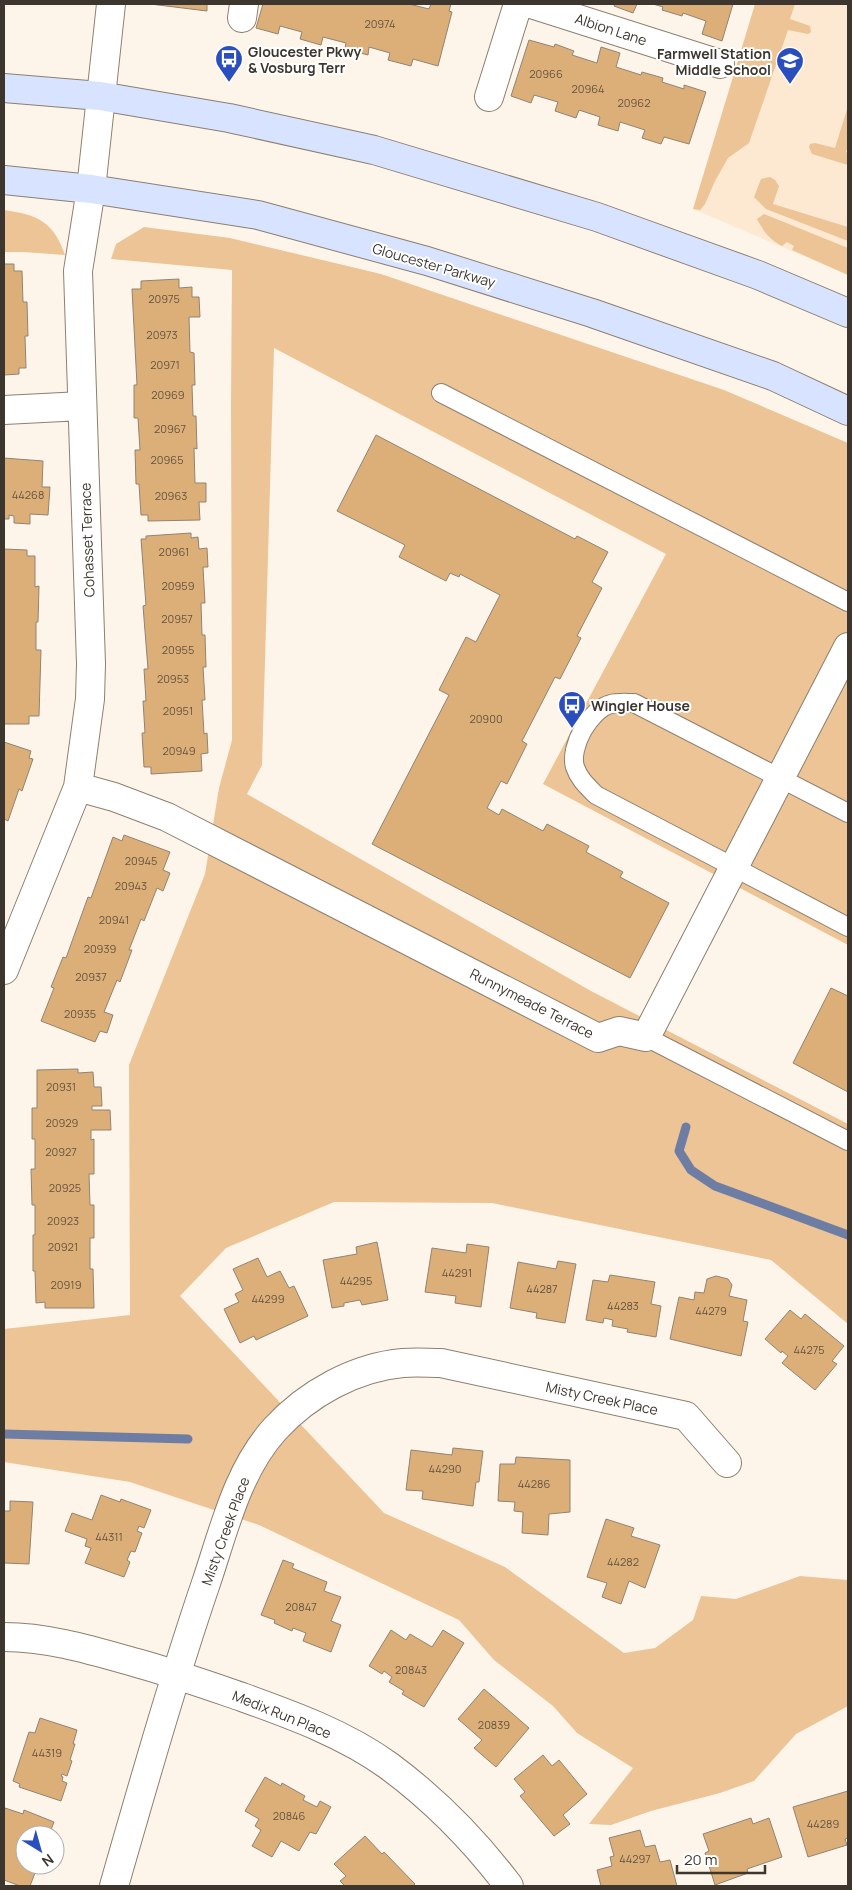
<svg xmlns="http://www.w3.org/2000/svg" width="852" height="1890" font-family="Manrope,sans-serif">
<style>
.built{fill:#fde9d1}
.green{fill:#ecc495}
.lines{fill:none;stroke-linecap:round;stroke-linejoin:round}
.stream{stroke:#6e7da3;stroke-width:9}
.building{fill:#ddaf78;stroke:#918373}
.lane-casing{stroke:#8d7f70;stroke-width:20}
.street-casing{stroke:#8d7f70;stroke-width:30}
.secondary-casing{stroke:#8d7f70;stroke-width:30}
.lane{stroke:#fff;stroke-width:18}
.street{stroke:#fff;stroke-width:28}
.secondary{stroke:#d7e3ff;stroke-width:28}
.labels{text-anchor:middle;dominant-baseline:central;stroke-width:4;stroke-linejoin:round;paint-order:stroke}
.number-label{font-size:11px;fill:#645441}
.street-label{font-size:14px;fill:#3c362f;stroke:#fff}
.poi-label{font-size:14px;font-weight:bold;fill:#3c362f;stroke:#fff;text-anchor:start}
</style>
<rect width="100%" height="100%" fill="#fef5ea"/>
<!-- built -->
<path class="built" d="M756,4H848V275L693,209Z"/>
<!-- green -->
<path class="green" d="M755,4H795L790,19L810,26L811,32L808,34L788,30L749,143L728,158L715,181L705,204L700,210L693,209Z
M848,106V145L846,152L848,153V165L812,154L809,147L810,144L815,143L835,148Z
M770,177L775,180L779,186L773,204L848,227V241L766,209L754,197L761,179Z
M4,210C38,215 53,221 65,255L23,252H4Z
M764,214L848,248V275L792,250L794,246L787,242L782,246C769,239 764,232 757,219Z
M144,227L230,238L381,274L724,390L848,443V945L543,784L666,554L274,348L262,765L247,794L591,991L848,1124V1324L771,1260L492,1203L334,1202L226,1248L180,1296L384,1513L505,1567L624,1653L655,1648L693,1620L701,1596L736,1599L800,1576L848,1580V1706L796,1734L754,1781L720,1793L651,1811L611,1825L589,1824L633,1768L577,1733L553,1706L494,1660L459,1620L259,1525L130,1482L4,1462V1329L130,1315L129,1065L205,874L219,788L232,740L231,402L232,270L111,259L116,244Z"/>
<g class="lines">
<!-- stream -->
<path class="stream" d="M686,1127L679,1151L691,1170L715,1186L848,1235
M4,1434L188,1439"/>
</g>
<!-- building -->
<path class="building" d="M150,4H207V11Z
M263,4H409L429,9L431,4H451L449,11L452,12L438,66L413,59L411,66L388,60L390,53L369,47L368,55L345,49L346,43L323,37L321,45L300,39L302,32L280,26L278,34L256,28Z
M615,4H637L633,13L614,6Z
M653,4H733L722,41L702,34L706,21L683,13L682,16L662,10L663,7Z
M529,40L554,47L555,44L574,51L572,55L597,63L601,47L620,53L616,67L641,75L642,72L663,78L662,82L684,89V85L706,92L689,144L664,137L661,144L642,138L645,130L620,122L618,131L598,125L600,117L579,110L576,118L555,111L558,102L534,95L531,103L511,96Z
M4,264H14V271H22L23,302H27L28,336H25L26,368H19V374L4,375Z
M179,279V288L192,287V297H199L200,317H189L190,352L194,353L195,385H192L193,416H196L197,449L194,448L195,483H206V502H199L200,520L148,521V515H141L139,484H136L135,450H140L138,418H134V385H137L132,289H141V281Z
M376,435L575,539L577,536L608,552L592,582L602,588L577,636L581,638L560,679L555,677L522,741L527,744L507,784L501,781L487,808L499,815L502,809L543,831L547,824L589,846L586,852L623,872L620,877L669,903L630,978L372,844L449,695L439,690L466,637L476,642L500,595L460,574L459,577L450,573L446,581L399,557L405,545L337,511Z
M4,458L43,461L42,487H50L48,515L30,514V524L14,523V516L9,515V519H4Z
M191,533V538L198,537L199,549L207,548L208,567H203L205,603H201L202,635H205L206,667H203L205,700H202L204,734L207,733L208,753L201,754L202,771L151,774V767H144L142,733H145L143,701H146L144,669H148L143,606L146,605L141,539H146V536Z
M4,549L27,550V556H35V587L39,586L38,622H36V650H41L39,716H29V724H4Z
M4,742L31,751L29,758L33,759L22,791L19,789L8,821L4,819V822Z
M124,835L170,852L163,870L170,873L163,891L157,888L144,921L141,919L129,950H132L120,982L117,980L104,1012L113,1015L107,1033L100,1031L95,1042L41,1021L54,988L51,987L63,957L66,958L88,897L91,898L113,837L122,841Z
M831,988L848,996V1092L793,1063Z
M78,1069V1073L93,1072L94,1087H101L102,1106H92V1110H110L111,1130H91V1140L94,1139V1174H89L90,1205H94V1238H90V1269H93L94,1308H45V1302L36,1303L35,1271H33V1235H35V1205H32L31,1169H35V1139H32V1108H37V1070Z
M377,1242L388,1300L362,1305L360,1300L344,1303V1306L332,1308L323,1260L357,1254L356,1247Z
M467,1244L489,1247L481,1307L455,1303L456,1296L425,1292L432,1248L466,1253Z
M258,1258L267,1277L280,1271L289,1288L294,1286L308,1316L256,1340L254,1336L240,1343L224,1309L239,1302L235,1294L243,1290L233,1269Z
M558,1261L576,1264L565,1323L536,1318L537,1313L510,1308L518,1262L556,1269Z
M610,1275L655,1282L651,1304L661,1306L656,1337L627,1332L628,1329L612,1326L613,1320L604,1318L603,1323L586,1320L593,1280L608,1282Z
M716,1276L728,1279L732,1285L729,1296L747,1300L743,1321L748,1322L741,1356L670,1339L679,1297L694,1300L695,1292L704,1293L707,1279Z
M790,1310L801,1319L805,1314L844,1346L832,1361L837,1364L815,1390L782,1363L788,1356L782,1351L781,1353L765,1339Z
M453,1448L483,1451L479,1482H476L473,1506L422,1499L423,1491L406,1490L411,1450L452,1455Z
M516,1457L570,1460V1512L549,1514L548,1535L522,1533L523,1512L514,1511L515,1502L498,1501L500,1464H515Z
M101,1495L120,1502L121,1499L151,1510L144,1528L139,1526L137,1531L142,1533L135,1552L131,1551L127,1560L130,1562L124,1577L85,1563L91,1548L85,1546L87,1539L65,1531L72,1513L92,1520Z
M10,1501L33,1502L29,1564L4,1563V1511H10Z
M606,1519L634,1528L631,1536L660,1545L645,1588L629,1581L621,1604L602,1597L607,1583L587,1577Z
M283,1560L294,1564L292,1568L327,1582L324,1591L341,1597L331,1621L341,1625L331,1652L303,1641L306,1633L293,1628L292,1631L274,1623L275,1620L261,1615Z
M391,1630L406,1640L410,1634L432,1647L443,1630L464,1643L424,1707L402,1694L404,1691L389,1682L392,1677L384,1671L382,1674L369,1666Z
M484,1689L529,1728L496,1767L474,1748L482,1740L458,1719Z
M40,1718L77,1730L73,1744H75L70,1760L72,1761L67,1776L62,1774L61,1776L63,1777L62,1781L67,1783L61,1801L19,1787L20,1784L13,1781L29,1732L35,1733Z
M543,1755L552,1766L559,1760L587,1794L563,1815L570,1824L554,1836L520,1796L525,1792L514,1779Z
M265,1777L281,1786L282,1783L305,1796L303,1800L317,1807L320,1801L331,1807L316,1834L310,1832L299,1851L281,1841L272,1857L252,1846L261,1830L255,1826L259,1819L245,1811Z
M848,1791V1838L845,1839L847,1845L808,1857L793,1807Z
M5,1808L23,1814L24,1810L54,1822L49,1835H25V1865H38L30,1886H20L4,1880V1812Z
M751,1818L753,1824L769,1818L782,1857L747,1869L748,1873L715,1885L705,1853L709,1851L703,1834Z
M640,1830L645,1847L655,1845L660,1862L670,1860L677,1886H601L597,1870L612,1866L610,1857L614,1856L609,1838Z
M365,1836L382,1854L384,1852L415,1884L413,1886H345L340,1881L346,1876L334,1864Z"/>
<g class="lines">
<defs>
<path id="lane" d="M441,393L848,602
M848,813L634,703C627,703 618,702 611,704C590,709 569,747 575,767C579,779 587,786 596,795L848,927
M646,1037L848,1141"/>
<path id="street" d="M531,4L720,64
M242,18L244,4
M489,97L518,4
M4,410L82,406
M78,787L114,797L167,817L598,1038L619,1031L646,1037L848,647
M4,970L78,787L90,699L91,664L78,271L91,189L111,4
M4,1637C49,1637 94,1651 137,1663C173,1673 207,1685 242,1697C292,1715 345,1734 389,1766C435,1800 475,1841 509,1886
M114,1886C143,1785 172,1683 206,1583C224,1530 237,1471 275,1429C307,1394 355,1367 403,1363C416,1362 429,1363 441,1363L686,1416L727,1463"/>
<path id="secondary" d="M4,88L100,96L229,118L374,150L597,217L758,275L848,313
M4,180L91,189L258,215L427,261L592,313L773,376L848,411"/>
</defs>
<!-- lane casing -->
<use href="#lane" class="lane-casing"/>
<!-- street casing -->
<use href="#street" class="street-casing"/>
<!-- secondary casing -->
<use href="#secondary" class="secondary-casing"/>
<!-- lane -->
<use href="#lane" class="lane"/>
<!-- street -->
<use href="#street" class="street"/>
<!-- secondary -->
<use href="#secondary" class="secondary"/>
</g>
<!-- icons -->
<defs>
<symbol id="bus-pin" viewBox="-11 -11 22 30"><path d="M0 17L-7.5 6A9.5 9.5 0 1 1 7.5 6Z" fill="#2b4ebe" stroke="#fff"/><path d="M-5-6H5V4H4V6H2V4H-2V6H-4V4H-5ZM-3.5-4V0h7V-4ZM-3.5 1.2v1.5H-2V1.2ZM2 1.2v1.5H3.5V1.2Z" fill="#fff"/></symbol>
<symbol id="school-pin" viewBox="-11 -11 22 30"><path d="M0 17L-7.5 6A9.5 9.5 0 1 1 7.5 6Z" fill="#2b4ebe" stroke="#fff"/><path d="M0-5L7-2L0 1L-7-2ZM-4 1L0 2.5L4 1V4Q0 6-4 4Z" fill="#fff"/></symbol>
</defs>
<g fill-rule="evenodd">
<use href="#bus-pin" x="213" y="43" width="32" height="43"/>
<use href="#school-pin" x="774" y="45" width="32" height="43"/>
<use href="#bus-pin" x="556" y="689" width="32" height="43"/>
</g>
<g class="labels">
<!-- number labels -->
<g class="number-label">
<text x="380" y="23">20974</text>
<text x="546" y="73">20966</text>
<text x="588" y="88">20964</text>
<text x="634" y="102">20962</text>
<text x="164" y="298">20975</text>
<text x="162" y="334">20973</text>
<text x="165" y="364">20971</text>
<text x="168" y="394">20969</text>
<text x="170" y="428">20967</text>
<text x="167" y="459">20965</text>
<text x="28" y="494">44268</text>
<text x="171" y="495">20963</text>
<text x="174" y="551">20961</text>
<text x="178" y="585">20959</text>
<text x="177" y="618">20957</text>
<text x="178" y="649">20955</text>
<text x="173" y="678">20953</text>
<text x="178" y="710">20951</text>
<text x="486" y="718">20900</text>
<text x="179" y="750">20949</text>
<text x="141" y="860">20945</text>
<text x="131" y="885">20943</text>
<text x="114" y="919">20941</text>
<text x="100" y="948">20939</text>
<text x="91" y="976">20937</text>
<text x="80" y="1013">20935</text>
<text x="61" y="1086">20931</text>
<text x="62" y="1122">20929</text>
<text x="61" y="1151">20927</text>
<text x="65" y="1187">20925</text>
<text x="63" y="1220">20923</text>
<text x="63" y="1246">20921</text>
<text x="457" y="1272">44291</text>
<text x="356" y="1280">44295</text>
<text x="66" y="1284">20919</text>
<text x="542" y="1288">44287</text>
<text x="268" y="1298">44299</text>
<text x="623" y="1305">44283</text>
<text x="711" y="1310">44279</text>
<text x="809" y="1349">44275</text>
<text x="445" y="1468">44290</text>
<text x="534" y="1483">44286</text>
<text x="109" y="1536">44311</text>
<text x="623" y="1561">44282</text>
<text x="301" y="1606">20847</text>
<text x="411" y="1669">20843</text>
<text x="494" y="1724">20839</text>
<text x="47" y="1752">44319</text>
<text x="289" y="1815">20846</text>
<text x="823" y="1823">44289</text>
<text x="635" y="1858">44297</text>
</g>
<!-- street labels -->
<g class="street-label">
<text transform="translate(611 29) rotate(18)">Albion Lane</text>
<text transform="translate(434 265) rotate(16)">Gloucester Parkway</text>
<text transform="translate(87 540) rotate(-92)">Cohasset Terrace</text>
<text transform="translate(532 1003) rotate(27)">Runnymeade Terrace</text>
<text transform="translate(602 1398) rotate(12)">Misty Creek Place</text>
<text transform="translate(225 1531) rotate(-70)">Misty Creek Place</text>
<text transform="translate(282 1714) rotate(22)">Medix Run Place</text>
</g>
<!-- poi labels -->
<g class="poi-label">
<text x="248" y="51">Gloucester Pkwy<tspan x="248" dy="16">&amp; Vosburg Terr</tspan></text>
<text x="771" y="53" text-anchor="end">Farmwell Station<tspan x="771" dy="16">Middle School</tspan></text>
<text x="591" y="705">Wingler House</text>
</g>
</g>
<!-- border -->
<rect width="852" height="1890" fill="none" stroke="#3c362f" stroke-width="10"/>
<!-- north arrow -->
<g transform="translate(40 1850) rotate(143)"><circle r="24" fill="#ffffff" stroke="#b1afac"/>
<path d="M0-4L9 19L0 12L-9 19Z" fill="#2b4ebe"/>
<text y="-8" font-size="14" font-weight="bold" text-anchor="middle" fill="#3c362f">N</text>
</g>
<!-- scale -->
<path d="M677 1865v8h88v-8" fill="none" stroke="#3c362f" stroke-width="2.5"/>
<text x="684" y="1865" font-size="15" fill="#3c362f" stroke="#ffffff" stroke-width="4" paint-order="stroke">20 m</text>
</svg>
